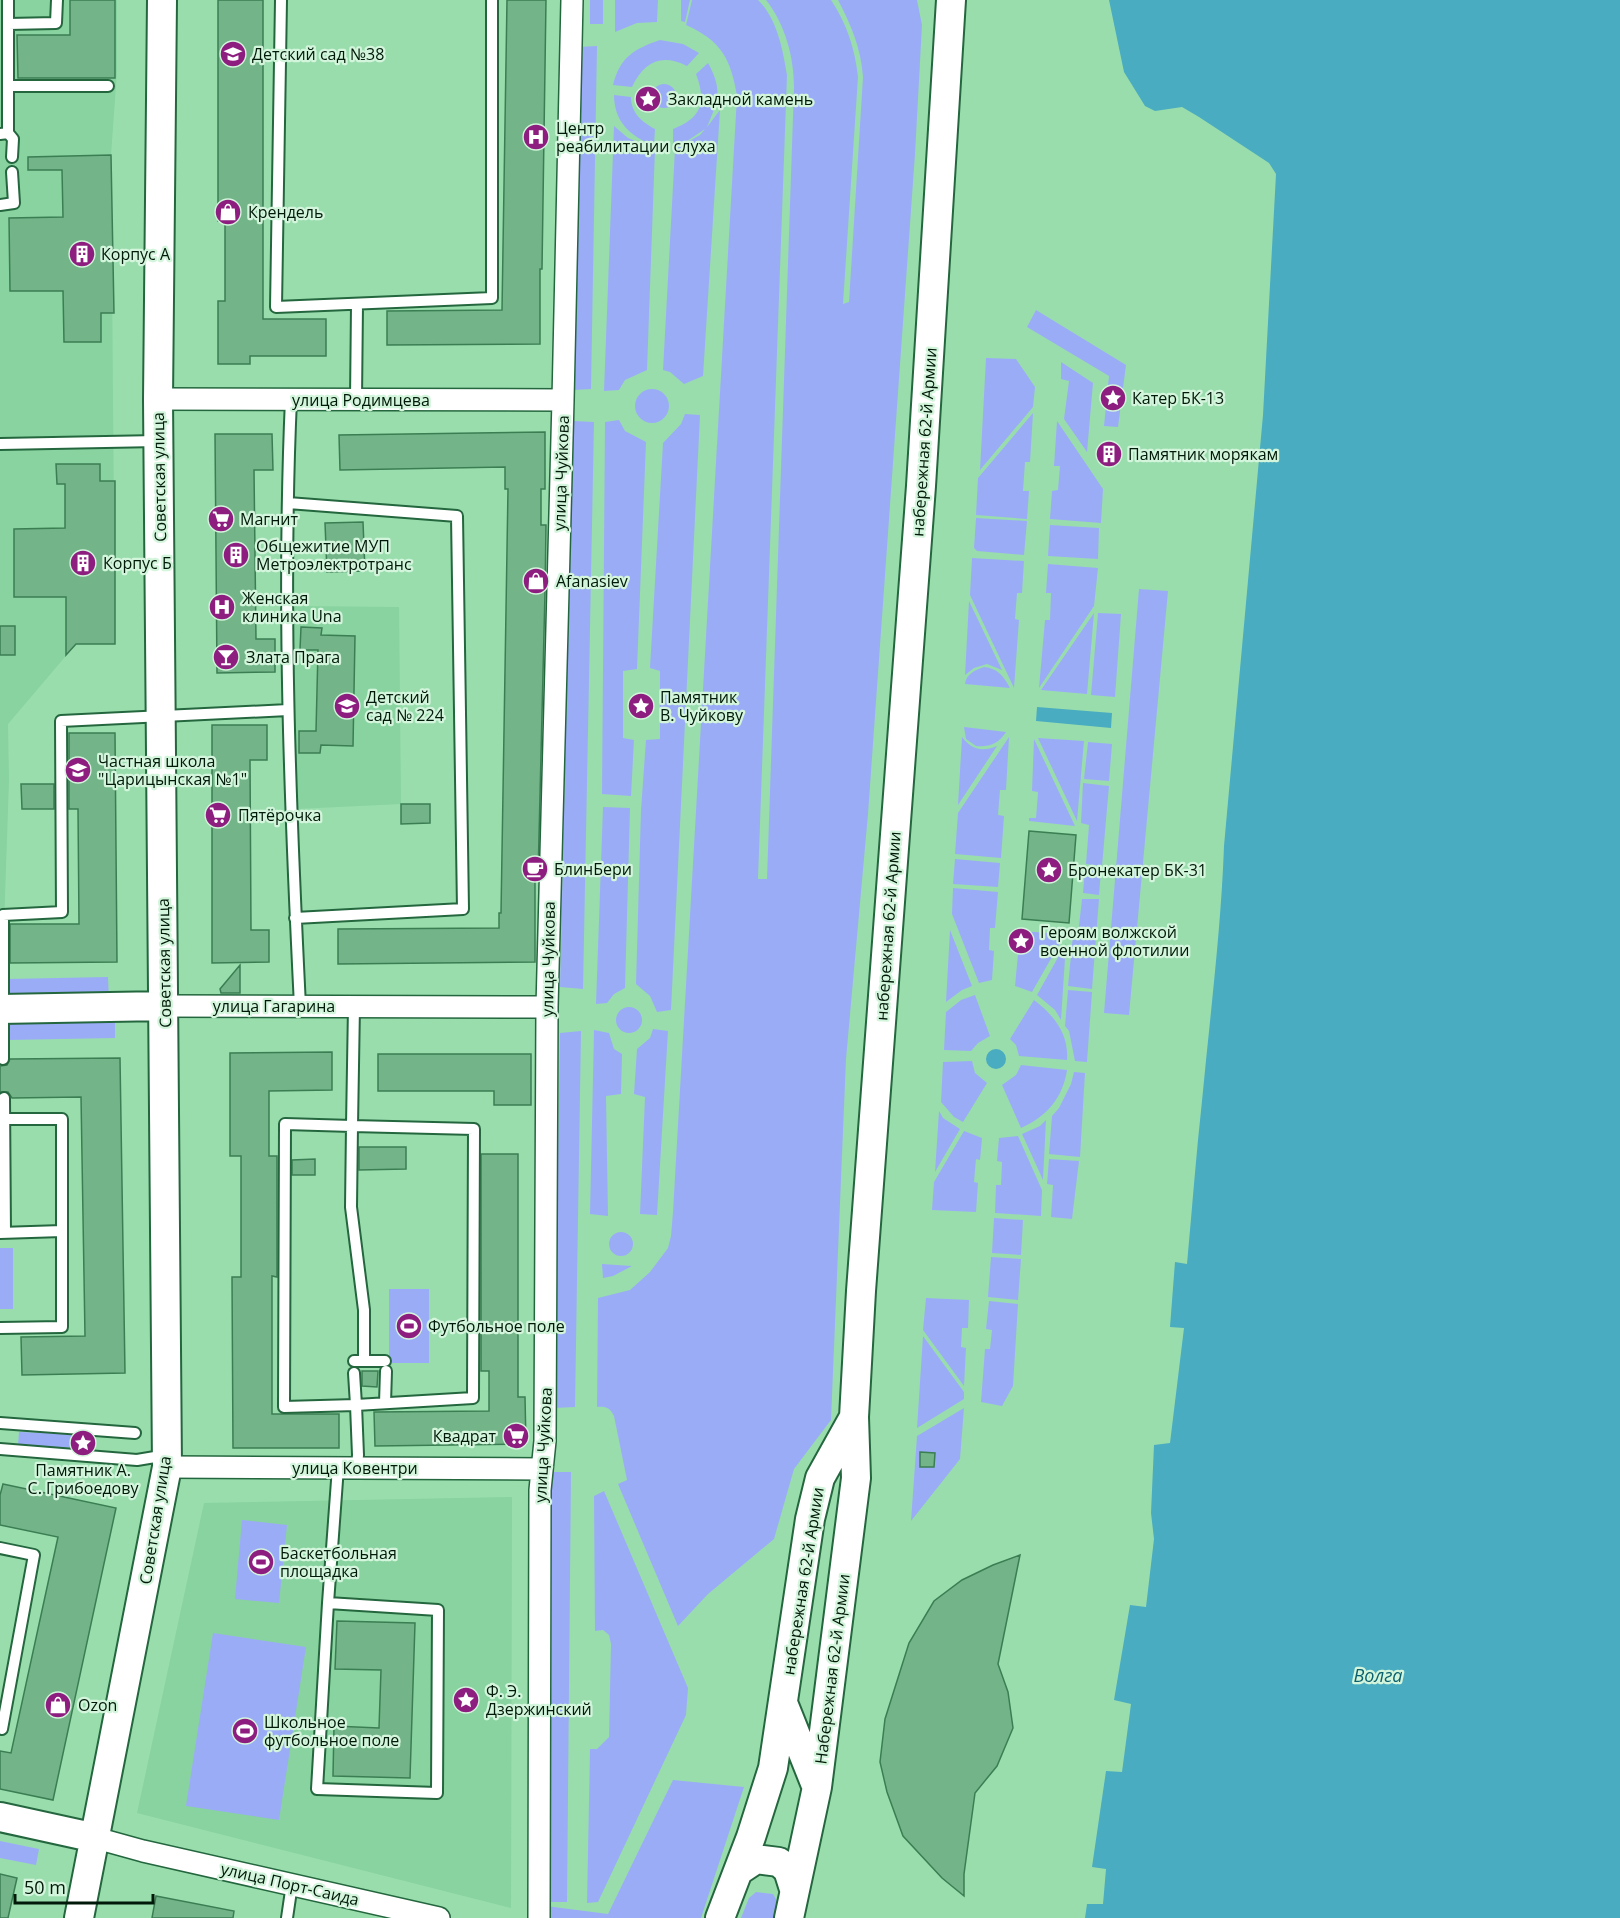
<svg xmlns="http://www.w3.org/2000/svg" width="1620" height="1918" font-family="'Open Sans',sans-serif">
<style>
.built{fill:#88d39f}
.green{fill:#9bacf7}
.water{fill:#4aacc0}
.building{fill:#73b588;stroke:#3b7e53;stroke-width:1.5}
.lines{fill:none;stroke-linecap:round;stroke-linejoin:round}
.lane-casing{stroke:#24673e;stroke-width:14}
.street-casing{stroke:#24673e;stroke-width:24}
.secondary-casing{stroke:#24673e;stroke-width:32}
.lane{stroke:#fff;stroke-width:10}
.street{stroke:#fff;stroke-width:21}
.secondary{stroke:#fff;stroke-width:28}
.labels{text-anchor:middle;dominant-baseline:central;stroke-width:4.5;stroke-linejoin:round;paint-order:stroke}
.poi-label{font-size:16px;fill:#001908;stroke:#d3f5dc;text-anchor:start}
.street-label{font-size:16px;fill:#001908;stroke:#d3f5dc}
.water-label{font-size:18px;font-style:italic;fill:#0a5f6e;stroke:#d3f5dc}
</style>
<rect width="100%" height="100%" fill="#99ddad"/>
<!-- built -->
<path class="built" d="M0,0H117V71L111,155L115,644H76L8,724L9,780L3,954H0Z
M292,606L399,607L401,804L296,809Z
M512,1497L511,1908L137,1813L204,1503Z"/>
<!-- green -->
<path class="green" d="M590,0H603V24H590Z
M615,0H658L657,22L637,23L615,32Z
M681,0H690L685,22L681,21Z
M692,0H758C777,18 783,50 787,75L758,879H767L794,87C794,57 785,24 766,0H831C847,24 855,49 858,77L843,304L849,302L863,77C861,48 851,25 838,0H917L922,25L915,154L868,814L846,1059L831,1420L794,1469L774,1539L708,1594L678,1626L618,1484L627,1480L614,1416C610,1408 606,1406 597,1407L598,1298L630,1290L650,1272L668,1248L671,1236L673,1212L737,96C731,60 722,41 686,25Z
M660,40L683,44L699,53L687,66C661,53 644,62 632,87L613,85C620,57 634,49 660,40Z
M597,46L591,389L573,390L579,47Z
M708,63C723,90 718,101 707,127L720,110L703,376L684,384L670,372L663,370L675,149L700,135L705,129L684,143L673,144V129C701,118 707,103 696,74Z
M652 96a12 12 0 1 1 24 0a12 12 0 1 1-24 0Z
M614,95L631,97C631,113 642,122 655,129L654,145C630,137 614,121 614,95Z
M614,126L628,138L655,149L647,370L625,380L619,390L604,391Z
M1036,310L1126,365L1118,427L1104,426L1109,376L1027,327Z
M986,358L1016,359L1035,387L1033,407L980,470Z
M1061,362L1093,383L1087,452L1064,419L1069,381L1061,379Z
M635 406a17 17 0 1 1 34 0a17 17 0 1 1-34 0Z
M1033,413L1030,462H1025L1023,491H1029L1027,519L976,515L978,478Z
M685,414L700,415L671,1010L657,1012L650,996L636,984L641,810L646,740L660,739V671L650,668L663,443L681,424Z
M619,420L625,431L646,442L637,669L623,671V738L634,740L631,796L602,794L605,422Z
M573,421L594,422L583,989L560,987Z
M1057,421L1103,489L1101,523L1050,519L1052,491L1058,490L1060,466H1054Z
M976,518L1027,521L1024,555L977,551L974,548Z
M1050,525L1099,528L1098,559L1048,556Z
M972,558L1024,561L1022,593H1017L1015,619L1019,620L1014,688L970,595Z
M1048,564L1098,568L1094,606L1039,688L1045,620H1050L1051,593H1046Z
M1139,589L1168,591L1129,1015L1104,1013Z
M969,601L1002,670L987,664L974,668L965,675Z
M1094,613L1087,694L1041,690Z
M1098,613L1121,614L1115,697L1091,695Z
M984,667C998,668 1004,677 1010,688L965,684C966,674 975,670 984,667Z
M964,727L1006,732C998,744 990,747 976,746L966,739Z
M962,737C972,750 982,752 997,746L958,805Z
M1009,737L1006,790H1000L998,815L1004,816L1001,858L955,854L958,813Z
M1038,738L1084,741L1077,821Z
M1034,739L1075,826L1029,821V818H1036L1038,792L1032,791Z
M1088,742L1112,744L1109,781L1084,779Z
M1083,783L1109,786L1102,866L1086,864L1089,825L1081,823Z
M603,807L630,808L625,988L614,994L607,1003L596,1004Z
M955,859L1000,863L998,887L953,884Z
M1085,869L1101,871L1099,895L1083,893Z
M953,888L998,892L995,928H990L989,950L994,951L992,980L979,983L952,914Z
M1082,899H1099L1092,989L1068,986L1073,935H1078Z
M950,930L972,986L962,990L946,1002Z
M1020,931L1065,934L1032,992L1015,986L1018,954H1023L1024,935L1020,934Z
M1066,943L1061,1020L1055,1010L1037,995Z
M108,977L109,1001L7,1004V979Z
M1068,990L1092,992L1087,1062L1075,1061L1069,1031L1065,1026Z
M975,995L990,1036L978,1043L971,1051L944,1050L946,1012L961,1000Z
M1034,1000C1054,1015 1069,1034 1067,1060L1019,1056L1016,1045L1010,1039Z
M616 1020a13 13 0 1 1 26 0a13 13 0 1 1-26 0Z
M115,1013V1038L7,1040L6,1015Z
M653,1029L668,1031L657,1215L640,1214L645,1097L634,1094L637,1049L650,1038Z
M594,1030L609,1033L614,1049L622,1054L621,1094L606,1096L608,1216L590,1214Z
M581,1031L575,1407L554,1408L560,1033Z
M972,1061L975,1073L987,1083L963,1122L954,1117L941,1102L943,1062Z
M1021,1065L1067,1070C1063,1098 1046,1117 1021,1128L1002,1085L1016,1075Z
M1074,1072L1085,1073L1080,1157L1049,1154L1052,1116L1059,1108L1071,1084Z
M939,1111L943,1118L960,1129L935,1172Z
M1046,1120L1043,1180L1022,1134L1040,1126Z
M964,1131L982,1138L980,1160L976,1159L974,1182L978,1183L976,1212L932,1210L934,1182Z
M1018,1136L1042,1190L1041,1216L995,1213L996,1185H1001L1002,1162L997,1161L999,1138Z
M1049,1159L1079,1161L1072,1219L1051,1217L1053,1185L1047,1184Z
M994,1218L1023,1220L1021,1255L992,1253Z
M609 1244a12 12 0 1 1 24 0a12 12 0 1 1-24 0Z
M0,1248H13V1309H0Z
M991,1257L1021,1259L1018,1300L988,1297Z
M602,1264L632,1266L613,1276L603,1278Z
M389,1289H429V1363H389Z
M926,1298L969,1300L968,1328H962L961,1347L966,1348L964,1386L923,1330Z
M989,1301L1018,1304L1013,1386L1002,1406L981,1402L985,1349H990L992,1330L986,1329Z
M923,1336L964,1392V1399L917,1428Z
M964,1408L960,1459L911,1521L917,1436Z
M19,1432L72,1434V1448L18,1445Z
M550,1472H571L567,1902H546Z
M604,1491L688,1688L686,1715L598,1902L587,1903L590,1749H597L609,1737L611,1644L609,1635L603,1630L595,1631L594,1496Z
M242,1520L287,1525L279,1603L235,1599Z
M213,1633L306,1647L279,1820L186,1806Z
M673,1780L744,1787L701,1918H546V1906L608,1914Z
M0,1841L39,1849L36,1865L0,1858Z
M756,1892L773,1894L777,1901L778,1918H741L749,1898Z"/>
<!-- water -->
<path class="water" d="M1109,0H1620V1918H1085L1087,1904H1103L1106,1869L1092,1867L1106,1771L1122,1772L1131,1704L1114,1700L1130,1605L1146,1607L1154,1539L1151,1513L1154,1445L1170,1443L1184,1328L1170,1327L1175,1262L1187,1264C1192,1210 1196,1155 1202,1101C1210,1016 1221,931 1224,846L1263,415L1276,174L1269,163L1199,117L1182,107L1155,111L1145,106L1124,72Z
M1037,707L1112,713L1111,728L1036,721Z
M986 1059a10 10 0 1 1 20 0a10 10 0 1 1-20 0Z"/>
<!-- building -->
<path class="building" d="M70,0H115V78H18L17,35H70Z
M218,0H263V319H326V356H250V364H218V301H225V221H218Z
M507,0H546L542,269H540V344L387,345V311L502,310Z
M111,155L114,313H101V342H64L63,291H10L9,218L63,217L62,170H28V157Z
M545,432V489H541V525H546L545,592L538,877H535V962L338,964V929L499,928V913H501L508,489H505V467L340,470L339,435Z
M215,434H272L273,470H254L256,639H275V672L217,673Z
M56,464H100V481H115V644H76L66,655V597H14V529L65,528V484H57Z
M363,522L365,571L327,572L325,523Z
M0,626H15V655H0Z
M301,627L322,628L321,635L355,636L353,746L321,745L320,753H299V731H316L318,650H300Z
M212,725H267V760H250L251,930H269V962L212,963Z
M69,733H115L117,962L10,963V924H79L78,809H69Z
M21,784H54V809H22Z
M401,804H430V823L401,824Z
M1029,831L1076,835L1069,923L1022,919Z
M240,965V993H221L220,989Z
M332,1052V1090L269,1091V1156H277V1277L272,1276V1414H339V1448H233L232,1277H241V1156H230V1053Z
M378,1054H531V1105H494V1091H378Z
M120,1058L125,1373L22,1375L21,1337L85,1336L81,1097L12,1098L8,1092H0V1066L7,1065L10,1059Z
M359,1147H406V1169L359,1170Z
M481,1154H518V1397H525L526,1444L375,1446L374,1412L489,1411V1371H481Z
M315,1159V1175H292V1160Z
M362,1371H378L377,1387L362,1386Z
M920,1452L935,1453L934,1467H920Z
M3,1484L116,1508L53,1800L0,1789V1751L11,1753L58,1537L0,1525V1495Z
M1020,1555L998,1664L1008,1692L1013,1728L997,1766L975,1793L964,1874V1896L942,1878L903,1836L887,1792L880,1762L885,1719L909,1643L934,1601L962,1580L993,1565Z
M337,1621L415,1623L410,1778L333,1776L334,1726L379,1728L381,1670L335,1669Z
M0,1874L17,1878L8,1918H0Z
M156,1896L234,1911L233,1918H152Z"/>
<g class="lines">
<defs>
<path id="lane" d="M281,0L276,307L492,298V0
M8,24L56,23L57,0
M8,86H108
M8,133L13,139L12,157
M0,134L8,133V0
M0,205L14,203L12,172
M291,399C282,602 290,804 300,1006
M356,399L357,305
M0,444L158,441
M288,503L457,516L463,909L295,918
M354,1006L352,1126L285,1124L284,1407L356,1405L358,1455L357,1467
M3,1059V915L62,912L61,721L288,710
M4,1098L5,1233
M0,1119H62V1327L0,1328
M0,1233L62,1231
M354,1361H385
M354,1373L356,1405L473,1398L474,1129L352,1126L351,1207L364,1310V1361
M385,1403L386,1371
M0,1423L135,1433
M0,1449L137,1460L167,1455
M0,1548L34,1555L2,1729L0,1728
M328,1603L317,1789L437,1793L438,1610L328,1603L338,1467
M287,1918L292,1884"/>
<path id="street" d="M158,399L563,400
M164,1006L547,1007
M167,1467L542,1469
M96,1838L143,1851L439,1918
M539,1918L540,1490L545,1441L547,1007L563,400L572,0"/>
<path id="secondary" d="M0,1009L164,1006
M783,1703L815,1783
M0,1817L96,1838
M738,1871L756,1859L779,1862L788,1870L794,1889
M79,1918L167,1467L158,399L162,0
M720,1918L751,1837L773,1768L810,1519L820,1478L854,1417
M789,1918L817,1787L856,1478L854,1417L861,1291L921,486L951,0"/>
</defs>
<!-- lane casing -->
<use href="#lane" class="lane-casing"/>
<!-- street casing -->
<use href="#street" class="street-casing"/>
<!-- secondary casing -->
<use href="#secondary" class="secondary-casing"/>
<!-- lane -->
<use href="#lane" class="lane"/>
<!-- street -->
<use href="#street" class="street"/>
<!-- secondary -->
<use href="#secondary" class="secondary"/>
</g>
<!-- icons -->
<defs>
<symbol id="school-disc" viewBox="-11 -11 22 22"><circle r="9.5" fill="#8d1e80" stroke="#d3f5dc"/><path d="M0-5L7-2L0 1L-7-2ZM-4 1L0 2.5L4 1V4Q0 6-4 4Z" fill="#fff"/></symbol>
<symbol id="sight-disc" viewBox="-11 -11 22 22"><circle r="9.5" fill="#8d1e80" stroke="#d3f5dc"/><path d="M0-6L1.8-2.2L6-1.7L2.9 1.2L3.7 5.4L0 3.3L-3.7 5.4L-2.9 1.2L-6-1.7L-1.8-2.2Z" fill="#fff"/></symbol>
<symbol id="hospital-disc" viewBox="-11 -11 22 22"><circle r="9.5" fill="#8d1e80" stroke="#d3f5dc"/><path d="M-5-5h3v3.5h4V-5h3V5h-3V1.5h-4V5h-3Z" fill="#fff"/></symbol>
<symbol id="shop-disc" viewBox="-11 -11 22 22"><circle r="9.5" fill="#8d1e80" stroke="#d3f5dc"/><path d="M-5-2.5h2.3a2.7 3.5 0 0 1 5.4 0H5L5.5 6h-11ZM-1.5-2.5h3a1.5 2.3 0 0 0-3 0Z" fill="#fff"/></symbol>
<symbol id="building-disc" viewBox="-11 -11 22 22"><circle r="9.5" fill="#8d1e80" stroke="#d3f5dc"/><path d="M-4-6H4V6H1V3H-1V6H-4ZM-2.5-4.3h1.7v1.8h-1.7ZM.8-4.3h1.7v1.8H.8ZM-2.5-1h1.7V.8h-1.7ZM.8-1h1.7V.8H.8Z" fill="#fff"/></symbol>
<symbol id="supermarket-disc" viewBox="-11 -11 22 22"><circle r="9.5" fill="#8d1e80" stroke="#d3f5dc"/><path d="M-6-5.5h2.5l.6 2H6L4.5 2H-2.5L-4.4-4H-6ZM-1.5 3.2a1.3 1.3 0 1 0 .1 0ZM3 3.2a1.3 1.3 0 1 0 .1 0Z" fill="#fff"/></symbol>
<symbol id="bar-disc" viewBox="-11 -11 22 22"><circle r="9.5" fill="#8d1e80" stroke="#d3f5dc"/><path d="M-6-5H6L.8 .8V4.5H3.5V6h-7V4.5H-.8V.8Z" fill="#fff"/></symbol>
<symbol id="cafe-disc" viewBox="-11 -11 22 22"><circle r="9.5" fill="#8d1e80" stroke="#d3f5dc"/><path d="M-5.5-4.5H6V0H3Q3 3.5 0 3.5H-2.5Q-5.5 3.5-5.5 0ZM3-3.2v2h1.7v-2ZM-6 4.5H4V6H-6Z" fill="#fff"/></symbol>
<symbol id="stadium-disc" viewBox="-11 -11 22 22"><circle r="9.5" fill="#8d1e80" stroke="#d3f5dc"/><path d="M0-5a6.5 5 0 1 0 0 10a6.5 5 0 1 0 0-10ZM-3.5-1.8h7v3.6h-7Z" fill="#fff"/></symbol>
</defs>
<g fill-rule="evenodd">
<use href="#school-disc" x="218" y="39" width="30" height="30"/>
<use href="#sight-disc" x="633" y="84" width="30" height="30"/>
<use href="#hospital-disc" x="521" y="122" width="30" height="30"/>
<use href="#shop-disc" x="213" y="197" width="30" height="30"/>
<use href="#building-disc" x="67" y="239" width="30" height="30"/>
<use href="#sight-disc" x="1098" y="383" width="30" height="30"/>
<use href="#building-disc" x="1094" y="439" width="30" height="30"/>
<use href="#supermarket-disc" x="206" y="504" width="30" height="30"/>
<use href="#building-disc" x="221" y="540" width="30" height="30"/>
<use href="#building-disc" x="68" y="548" width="30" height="30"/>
<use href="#shop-disc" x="521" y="566" width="30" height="30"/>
<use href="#hospital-disc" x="207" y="592" width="30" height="30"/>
<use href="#bar-disc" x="211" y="642" width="30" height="30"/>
<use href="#school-disc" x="332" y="691" width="30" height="30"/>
<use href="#sight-disc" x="626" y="691" width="30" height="30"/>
<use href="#school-disc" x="63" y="755" width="30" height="30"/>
<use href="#supermarket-disc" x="203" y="800" width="30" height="30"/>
<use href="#cafe-disc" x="520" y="854" width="30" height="30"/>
<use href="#sight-disc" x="1034" y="855" width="30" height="30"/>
<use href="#sight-disc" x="1006" y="926" width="30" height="30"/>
<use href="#stadium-disc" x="394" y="1311" width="30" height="30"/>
<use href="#supermarket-disc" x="501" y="1421" width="30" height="30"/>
<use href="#sight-disc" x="68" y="1428" width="30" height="30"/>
<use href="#stadium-disc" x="246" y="1547" width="30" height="30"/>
<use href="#sight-disc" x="451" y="1685" width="30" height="30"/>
<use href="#shop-disc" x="43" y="1690" width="30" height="30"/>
<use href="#stadium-disc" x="230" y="1716" width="30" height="30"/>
</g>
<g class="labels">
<!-- poi labels -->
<g class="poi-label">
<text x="252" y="54">Детский сад №38</text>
<text x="668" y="99">Закладной камень</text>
<text x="556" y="128">Центр<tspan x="556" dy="18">реабилитации слуха</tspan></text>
<text x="248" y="212">Крендель</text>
<text x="101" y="254">Корпус А</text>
<text x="1132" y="398">Катер БК-13</text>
<text x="1128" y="454">Памятник морякам</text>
<text x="240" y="519">Магнит</text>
<text x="256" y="546">Общежитие МУП<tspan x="256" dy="18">Метроэлектротранс</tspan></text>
<text x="103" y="563">Корпус Б</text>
<text x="556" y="581">Afanasiev</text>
<text x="242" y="598">Женская<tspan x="242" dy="18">клиника Una</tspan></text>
<text x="246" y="657">Злата Прага</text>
<text x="366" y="697">Детский<tspan x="366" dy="18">сад № 224</tspan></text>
<text x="660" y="697">Памятник<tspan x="660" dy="18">В. Чуйкову</tspan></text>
<text x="98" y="761">Частная школа<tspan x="98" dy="18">"Царицынская №1"</tspan></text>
<text x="238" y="815">Пятёрочка</text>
<text x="554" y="869">БлинБери</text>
<text x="1068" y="870">Бронекатер БК-31</text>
<text x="1040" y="932">Героям волжской<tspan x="1040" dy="18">военной флотилии</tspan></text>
<text x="428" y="1326">Футбольное поле</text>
<text x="496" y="1436" text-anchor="end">Квадрат</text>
<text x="83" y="1470" text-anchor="middle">Памятник А.<tspan x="83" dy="18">С. Грибоедову</tspan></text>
<text x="280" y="1553">Баскетбольная<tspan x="280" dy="18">площадка</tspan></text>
<text x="486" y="1691">Ф. Э.<tspan x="486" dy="18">Дзержинский</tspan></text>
<text x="78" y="1705">Ozon</text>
<text x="264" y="1722">Школьное<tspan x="264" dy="18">футбольное поле</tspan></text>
</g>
<!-- street labels -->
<g class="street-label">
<text x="361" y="400">улица Родимцева</text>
<text transform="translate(924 442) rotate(-86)">набережная 62-й Армии</text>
<text transform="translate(561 473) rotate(-88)">улица Чуйкова</text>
<text transform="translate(159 477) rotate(-91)">Советская улица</text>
<text transform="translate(888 926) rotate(-86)">набережная 62-й Армии</text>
<text transform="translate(548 959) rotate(-89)">улица Чуйкова</text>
<text transform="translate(164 963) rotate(-91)">Советская улица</text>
<text x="274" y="1006">улица Гагарина</text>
<text transform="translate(543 1445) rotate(-87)">улица Чуйкова</text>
<text x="355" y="1468">улица Ковентри</text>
<text transform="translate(155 1520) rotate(-81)">Советская улица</text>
<text transform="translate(803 1581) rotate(-81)">набережная 62-й Армии</text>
<text transform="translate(832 1669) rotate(-83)">Набережная 62-й Армии</text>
<text transform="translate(290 1884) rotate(13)">улица Порт-Саида</text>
</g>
<!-- water labels -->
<g class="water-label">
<text x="1378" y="1675">Волга</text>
</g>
</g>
<!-- scale -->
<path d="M15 1894v9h138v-9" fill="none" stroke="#001908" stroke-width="3"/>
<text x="24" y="1894" font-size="18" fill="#001908" stroke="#d3f5dc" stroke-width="4.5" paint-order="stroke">50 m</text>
</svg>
